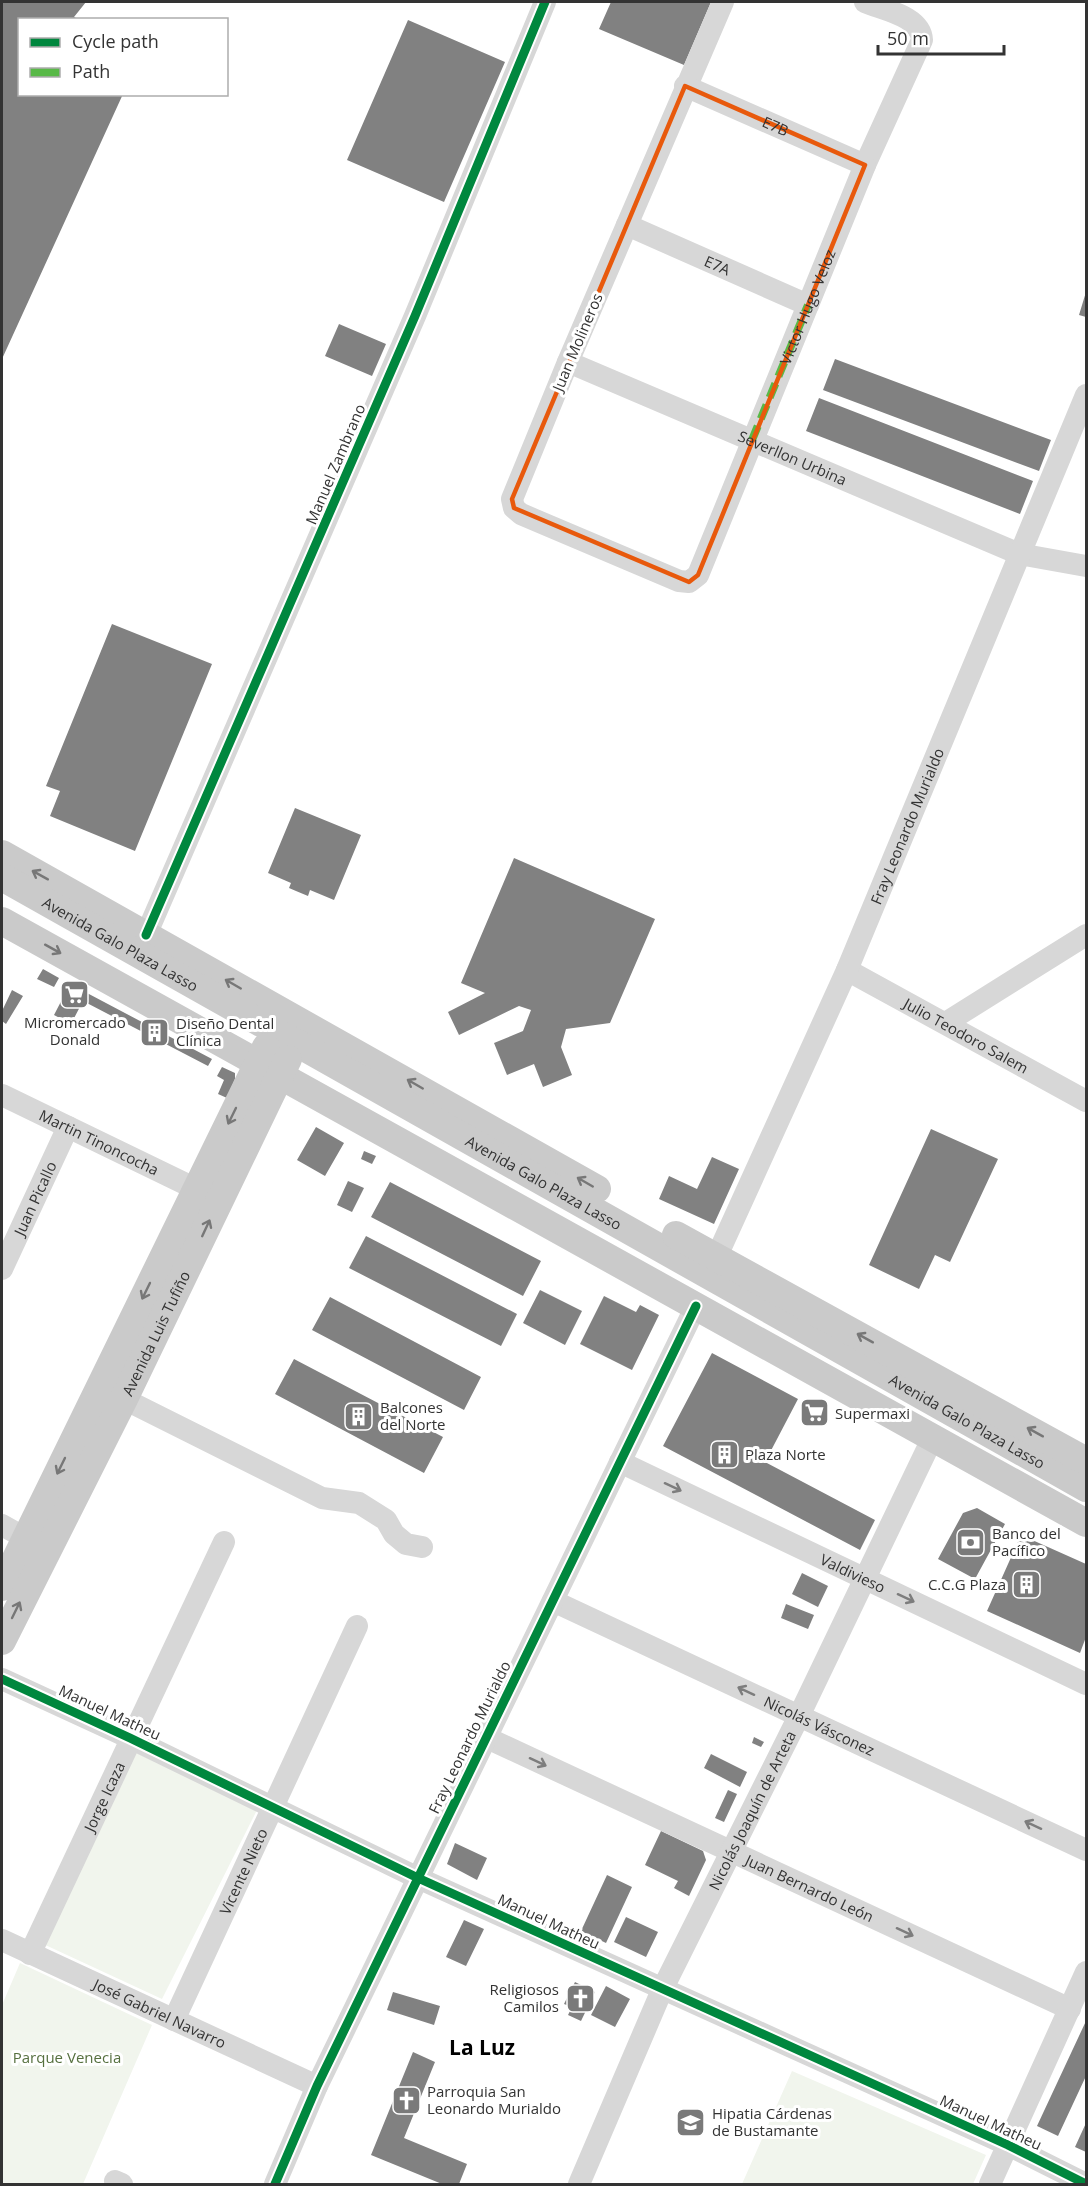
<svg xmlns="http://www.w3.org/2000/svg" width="1088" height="2186" font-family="'Open Sans',sans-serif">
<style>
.green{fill:#f1f5ed}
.building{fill:#818181}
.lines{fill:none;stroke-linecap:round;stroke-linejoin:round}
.minor{stroke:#d7d7d7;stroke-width:22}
.major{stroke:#cacaca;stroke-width:28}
.quiet{stroke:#58b947;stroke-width:8;stroke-dasharray:15 8;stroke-linecap:butt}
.cycleway-casing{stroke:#fff;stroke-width:13}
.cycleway{stroke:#00873e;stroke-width:9}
.oneway{stroke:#777}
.oneway2{stroke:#7d7d7d}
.marked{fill:none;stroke:#e8590c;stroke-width:4.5;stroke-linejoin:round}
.labels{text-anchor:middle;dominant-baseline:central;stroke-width:6;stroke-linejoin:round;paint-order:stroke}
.street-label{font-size:15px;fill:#333;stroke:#fff}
.poi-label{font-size:15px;fill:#333;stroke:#fff;text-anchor:start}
.park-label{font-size:15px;fill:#56703f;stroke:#fff}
.district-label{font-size:21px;font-weight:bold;fill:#000;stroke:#fff}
</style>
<rect width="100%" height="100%" fill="#fff"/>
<!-- green -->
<path class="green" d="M134,1752L257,1810L162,1999L41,1943Z
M20,1963L152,2025L83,2184H2V2005Z
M792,2071L986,2155L973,2184H742Z"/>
<!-- building -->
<path class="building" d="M2,2H86L74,17L80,20H20V94H123L2,359Z
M611,2H711L684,65L599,29Z
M408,20L505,62L444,202L347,160Z
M1086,292V317L1079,315Z
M339,324L386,344L372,376L325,356Z
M835,359L1051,440L1039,471L823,390Z
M819,398L1033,481L1020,514L806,431Z
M112,624L212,664L135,851L50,816L60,791L46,786Z
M295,808L361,835L334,900L310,890L308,896L296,891L289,888L291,883L268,873Z
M514,858L655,919L610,1023L566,1029L561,1047L572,1075L543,1087L534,1064L507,1075L494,1043L523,1031L531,1010L519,1006L459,1035L448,1012L485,993L461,983Z
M43,969L59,978L54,987L37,979Z
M70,984L212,1059L208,1066L83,1001L71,1024L54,1015Z
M12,990L23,996L6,1024L2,1021V1011Z
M222,1067L235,1073V1079L227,1098L218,1094L224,1080L217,1076Z
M316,1127L344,1143L325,1176L297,1160Z
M931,1129L998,1159L950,1262L935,1255L919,1289L869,1265Z
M364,1151L376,1156L372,1164L361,1159Z
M712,1157L739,1169L714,1224L659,1199L669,1176L697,1189Z
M348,1181L364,1188L352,1212L337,1205Z
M390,1182L541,1261L523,1296L371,1217Z
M366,1236L517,1314L501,1346L349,1268Z
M540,1290L582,1311L565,1345L523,1323Z
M604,1296L636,1312L640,1305L659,1315L632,1370L580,1344Z
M330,1297L481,1377L464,1410L312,1330Z
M712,1353L798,1399L765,1462L875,1520L860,1550L663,1446Z
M294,1359L443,1437L424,1473L275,1394Z
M977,1508L1005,1524L975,1579L938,1559L963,1513Z
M1021,1535L1086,1564V1637L1080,1653L987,1611Z
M802,1573L828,1586L818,1607L792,1594Z
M786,1604L814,1615L808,1629L781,1618Z
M754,1737L764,1742L761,1747L752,1743Z
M711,1754L747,1772L740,1787L704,1768Z
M728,1790L737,1794L724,1822L715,1818Z
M661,1831L703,1851L706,1860L689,1896L674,1888L678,1881L645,1865Z
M455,1843L487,1858L477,1880L447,1864Z
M607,1875L632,1887L606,1943L581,1931Z
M626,1917L658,1932L646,1957L614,1942Z
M464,1920L484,1929L466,1966L446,1957Z
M575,1982L595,1992L581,2021L568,2015L572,2007L564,2004Z
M606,1986L630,1999L615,2027L591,2015Z
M393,1992L440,2006L434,2025L387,2010Z
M1086,2021V2076L1058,2136L1037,2126Z
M413,2052L435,2062L404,2138L467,2164L459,2184H442L371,2155Z
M1086,2123V2152L1075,2147Z"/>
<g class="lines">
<!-- minor -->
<g class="minor">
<path id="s1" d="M723,2L568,362L512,499L514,508L521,514L679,581L689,582L698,575L865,165L922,40C921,16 884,10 865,2"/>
<path id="s2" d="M685,86L865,165"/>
<path id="s3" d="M627,225L808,305"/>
<path id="s4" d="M568,362L1019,554L1086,566"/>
<path d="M146,935L415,316L545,2"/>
<path id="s5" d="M847,970L1086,1101"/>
<path d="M947,1022L1086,935"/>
<path id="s6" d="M2,1095L196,1189"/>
<path id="s7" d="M717,1256L847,970L1086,395"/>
<path id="s8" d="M2,1269L68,1127"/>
<path d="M124,1399L322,1498L359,1503L386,1520L394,1534L406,1544L422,1547"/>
<path id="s9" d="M620,1462L1086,1684"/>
<path d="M2,1525L25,1538"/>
<path id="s10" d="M553,1601L1086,1850"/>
<path d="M2,1679L130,1738L418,1878L1008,2145L1086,2184"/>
<path id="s11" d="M485,1737L1070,2009"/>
<path id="s12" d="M2,1940L317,2086"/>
<path id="s13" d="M30,1954L224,1542"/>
<path id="s14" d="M174,2020L357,1626"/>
<path d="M115,2181L122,2184"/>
<path d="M275,2184L317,2086L696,1306"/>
<path id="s15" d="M579,2184L662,1990L799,1716L932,1439"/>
<path d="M990,2184L1086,1972"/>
</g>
<!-- major -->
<g class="major">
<path d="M2,854L597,1189"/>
<path id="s16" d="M2,877L1086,1488"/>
<path d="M2,921L1086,1523"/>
<path d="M676,1235L1086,1461"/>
<path d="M2,1587L266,1047"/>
<path id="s17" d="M2,1641L124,1399L288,1059"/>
</g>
<!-- quiet -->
<path class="quiet" d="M752,440L808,305"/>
<defs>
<path id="cycleway" d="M146,935L415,316L545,2
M2,1679L130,1738L418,1878L1008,2145L1086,2184
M275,2184L317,2086L696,1306"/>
</defs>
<!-- cycleway casing -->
<use href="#cycleway" class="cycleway-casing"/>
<!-- cycleway -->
<use href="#cycleway" class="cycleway"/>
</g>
<!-- one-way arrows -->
<defs><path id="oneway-shaft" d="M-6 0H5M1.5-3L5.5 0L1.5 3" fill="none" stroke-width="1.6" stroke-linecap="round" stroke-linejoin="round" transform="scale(1.5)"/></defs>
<g class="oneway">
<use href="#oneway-shaft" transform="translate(40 875) rotate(-151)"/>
<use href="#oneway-shaft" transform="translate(53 949) rotate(29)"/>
<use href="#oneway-shaft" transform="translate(233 984) rotate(-150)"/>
<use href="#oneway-shaft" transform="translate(415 1084) rotate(-150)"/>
<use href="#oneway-shaft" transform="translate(232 1116) rotate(116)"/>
<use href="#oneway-shaft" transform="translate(585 1182) rotate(-150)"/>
<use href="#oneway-shaft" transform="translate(206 1228) rotate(-65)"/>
<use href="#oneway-shaft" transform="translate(146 1291) rotate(116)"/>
<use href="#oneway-shaft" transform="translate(865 1338) rotate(-151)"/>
<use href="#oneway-shaft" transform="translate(1035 1432) rotate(-151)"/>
<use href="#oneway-shaft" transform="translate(61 1466) rotate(116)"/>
<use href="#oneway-shaft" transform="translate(16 1610) rotate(-64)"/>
</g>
<g class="oneway2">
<use href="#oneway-shaft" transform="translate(673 1487) rotate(25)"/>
<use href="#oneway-shaft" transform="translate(906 1598) rotate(25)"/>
<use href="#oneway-shaft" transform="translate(746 1691) rotate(-155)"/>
<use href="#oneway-shaft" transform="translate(538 1762) rotate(25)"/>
<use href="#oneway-shaft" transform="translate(1033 1825) rotate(-155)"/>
<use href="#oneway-shaft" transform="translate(905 1932) rotate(25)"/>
</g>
<!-- marked area -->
<path class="marked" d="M685,86L865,165L698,575L689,582L514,508L512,499Z"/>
<!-- icons -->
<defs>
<symbol id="supermarket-square" viewBox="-11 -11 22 22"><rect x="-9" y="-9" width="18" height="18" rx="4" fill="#7a7a7a" stroke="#fff"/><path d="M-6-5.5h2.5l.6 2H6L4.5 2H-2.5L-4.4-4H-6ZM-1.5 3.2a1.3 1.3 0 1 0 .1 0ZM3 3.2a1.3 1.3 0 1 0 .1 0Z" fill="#fff"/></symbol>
<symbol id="building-square" viewBox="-11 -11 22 22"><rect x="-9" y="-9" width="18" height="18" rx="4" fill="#7a7a7a" stroke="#fff"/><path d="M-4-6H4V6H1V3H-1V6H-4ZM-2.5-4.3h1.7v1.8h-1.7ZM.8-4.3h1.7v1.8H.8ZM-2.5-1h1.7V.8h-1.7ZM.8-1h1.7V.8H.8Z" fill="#fff"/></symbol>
<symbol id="bank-square" viewBox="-11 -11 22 22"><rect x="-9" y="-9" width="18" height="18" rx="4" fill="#7a7a7a" stroke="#fff"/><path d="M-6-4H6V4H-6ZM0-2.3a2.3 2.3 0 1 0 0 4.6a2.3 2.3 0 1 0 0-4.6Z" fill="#fff"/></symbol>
<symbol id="church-square" viewBox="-11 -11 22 22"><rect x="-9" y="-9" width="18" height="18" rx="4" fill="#7a7a7a" stroke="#fff"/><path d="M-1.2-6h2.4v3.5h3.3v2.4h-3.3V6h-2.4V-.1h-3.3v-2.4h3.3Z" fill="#fff"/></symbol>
<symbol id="university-square" viewBox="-11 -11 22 22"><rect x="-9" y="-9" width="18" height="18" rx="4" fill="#7a7a7a" stroke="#fff"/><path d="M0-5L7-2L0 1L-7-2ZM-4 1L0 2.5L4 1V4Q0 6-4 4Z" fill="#fff"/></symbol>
</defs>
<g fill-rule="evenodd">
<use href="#supermarket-square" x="58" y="978" width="33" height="33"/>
<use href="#building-square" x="138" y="1016" width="33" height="33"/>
<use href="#supermarket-square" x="798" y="1396" width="33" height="33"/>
<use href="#building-square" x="342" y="1400" width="33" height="33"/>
<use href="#building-square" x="708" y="1438" width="33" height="33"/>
<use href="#bank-square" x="954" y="1526" width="33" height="33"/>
<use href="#building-square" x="1010" y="1568" width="33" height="33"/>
<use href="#church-square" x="564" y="1982" width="33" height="33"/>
<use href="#church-square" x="390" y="2084" width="33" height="33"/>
<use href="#university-square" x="674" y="2106" width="33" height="33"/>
</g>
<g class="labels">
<!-- street labels -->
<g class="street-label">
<text stroke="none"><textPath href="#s2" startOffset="99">E7B</textPath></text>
<text stroke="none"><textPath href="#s3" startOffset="99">E7A</textPath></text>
<text stroke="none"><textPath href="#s1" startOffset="1041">Victor Hugo Veloz</textPath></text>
<text transform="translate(577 342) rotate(-67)">Juan Molineros</text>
<text stroke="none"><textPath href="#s4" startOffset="244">Severllon Urbina</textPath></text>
<text transform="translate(335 464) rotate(-67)">Manuel Zambrano</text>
<text stroke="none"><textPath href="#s7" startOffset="470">Fray Leonardo Murialdo</textPath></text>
<text stroke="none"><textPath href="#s16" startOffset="136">Avenida Galo Plaza Lasso</textPath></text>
<text stroke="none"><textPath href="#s5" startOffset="136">Julio Teodoro Salem</textPath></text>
<text stroke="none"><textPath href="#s6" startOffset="108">Martin Tinoncocha</textPath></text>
<text stroke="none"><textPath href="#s16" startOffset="622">Avenida Galo Plaza Lasso</textPath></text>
<text stroke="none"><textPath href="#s8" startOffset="78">Juan Picallo</textPath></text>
<text stroke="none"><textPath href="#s17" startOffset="344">Avenida Luis Tufiño</textPath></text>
<text stroke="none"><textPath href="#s16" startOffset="1108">Avenida Galo Plaza Lasso</textPath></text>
<text stroke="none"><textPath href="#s9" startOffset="258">Valdivieso</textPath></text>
<text transform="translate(110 1712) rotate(25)">Manuel Matheu</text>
<text stroke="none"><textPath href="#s10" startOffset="294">Nicolás Vásconez</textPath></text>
<text transform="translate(469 1737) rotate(-64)">Fray Leonardo Murialdo</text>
<text stroke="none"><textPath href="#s13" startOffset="174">Jorge Icaza</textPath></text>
<text stroke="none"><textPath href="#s15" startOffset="412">Nicolás Joaquín de Arteta</textPath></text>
<text stroke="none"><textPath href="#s14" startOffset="164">Vicente Nieto</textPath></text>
<text stroke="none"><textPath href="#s11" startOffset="358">Juan Bernardo León</textPath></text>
<text transform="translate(549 1921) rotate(25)">Manuel Matheu</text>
<text stroke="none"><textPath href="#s12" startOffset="174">José Gabriel Navarro</textPath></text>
<text transform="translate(991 2122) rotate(25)">Manuel Matheu</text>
</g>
<!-- poi labels -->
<g class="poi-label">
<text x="75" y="1022" text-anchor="middle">Micromercado<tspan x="75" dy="17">Donald</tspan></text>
<text x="176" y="1023">Diseño Dental<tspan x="176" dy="17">Clínica</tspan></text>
<text x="380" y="1407">Balcones<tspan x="380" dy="17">del Norte</tspan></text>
<text x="835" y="1413">Supermaxi</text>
<text x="745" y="1454">Plaza Norte</text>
<text x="992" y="1533">Banco del<tspan x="992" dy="17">Pacífico</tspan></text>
<text x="1006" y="1584" text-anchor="end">C.C.G Plaza</text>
<text x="559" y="1989" text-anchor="end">Religiosos<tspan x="559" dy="17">Camilos</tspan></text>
<text x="427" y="2091">Parroquia San<tspan x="427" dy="17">Leonardo Murialdo</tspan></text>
<text x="712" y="2113">Hipatia Cárdenas<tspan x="712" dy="17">de Bustamante</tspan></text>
</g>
<!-- park labels -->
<g class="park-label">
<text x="67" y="2057">Parque Venecia</text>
</g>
<!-- district labels -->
<g class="district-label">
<text x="482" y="2047">La Luz</text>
</g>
</g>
<!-- border -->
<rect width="1088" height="2186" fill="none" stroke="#333333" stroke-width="6"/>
<!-- legend -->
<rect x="18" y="18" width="210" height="78" fill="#ffffff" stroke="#adadad" stroke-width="1.5"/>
<rect x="30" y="38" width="30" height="9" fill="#00873e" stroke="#adadad" stroke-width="1.5"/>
<text x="72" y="48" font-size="18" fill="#333333">Cycle path</text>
<rect x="30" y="68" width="30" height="9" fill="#58b947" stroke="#adadad" stroke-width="1.5"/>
<text x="72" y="78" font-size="18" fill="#333333">Path</text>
<!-- scale -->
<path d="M878 45v9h126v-9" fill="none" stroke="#333333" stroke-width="3"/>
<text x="887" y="45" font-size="18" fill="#333333" stroke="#ffffff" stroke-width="4.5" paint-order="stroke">50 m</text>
</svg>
